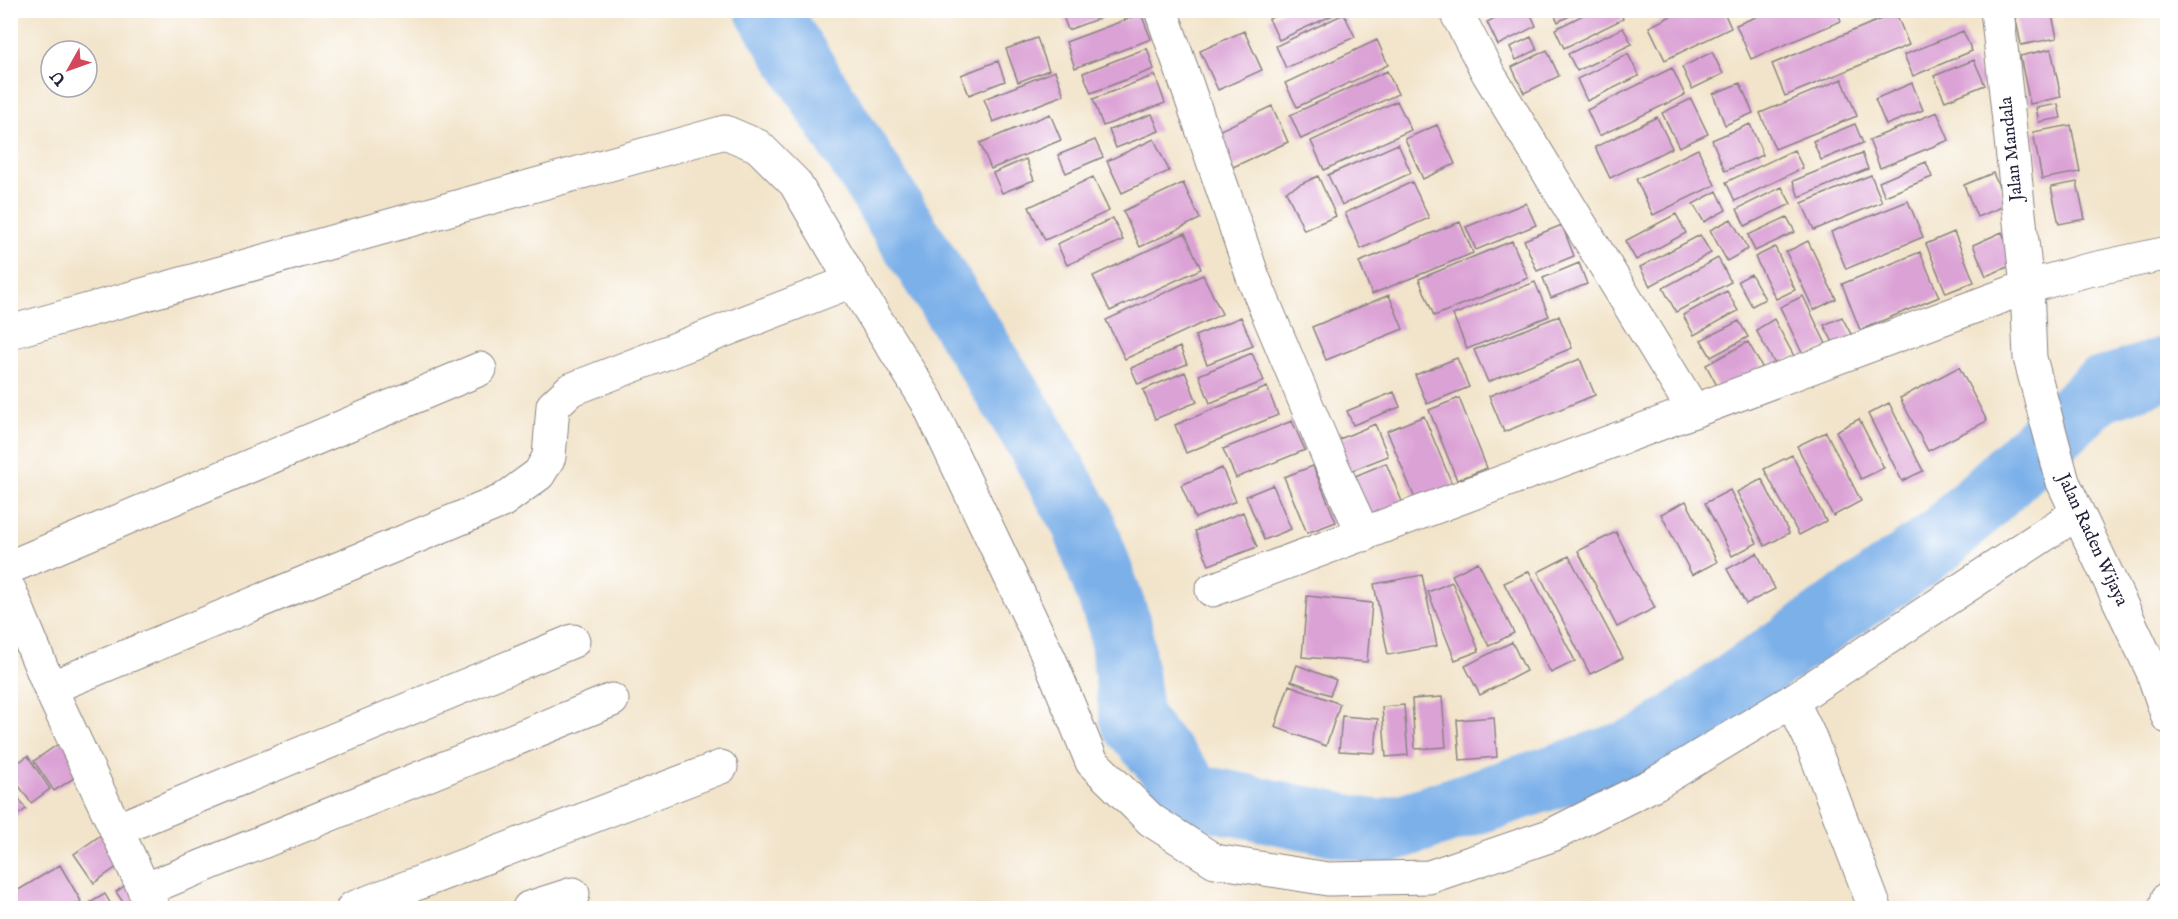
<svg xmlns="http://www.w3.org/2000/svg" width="2178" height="919" font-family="'IM FELL English',serif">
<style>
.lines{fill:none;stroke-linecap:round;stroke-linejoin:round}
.river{stroke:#7cb0e9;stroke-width:64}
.building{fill:#dba2d5}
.minor-casing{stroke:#8a8382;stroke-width:35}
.minor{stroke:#fff;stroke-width:33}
.labels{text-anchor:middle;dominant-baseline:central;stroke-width:6;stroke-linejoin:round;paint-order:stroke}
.street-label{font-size:18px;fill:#22223b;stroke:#fff}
</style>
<rect width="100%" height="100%" fill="#fff"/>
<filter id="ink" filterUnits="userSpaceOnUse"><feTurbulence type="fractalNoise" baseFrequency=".0167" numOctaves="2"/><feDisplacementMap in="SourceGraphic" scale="12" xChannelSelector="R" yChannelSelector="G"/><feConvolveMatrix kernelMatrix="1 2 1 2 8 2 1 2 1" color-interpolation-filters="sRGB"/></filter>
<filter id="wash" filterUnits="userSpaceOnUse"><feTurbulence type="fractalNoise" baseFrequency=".008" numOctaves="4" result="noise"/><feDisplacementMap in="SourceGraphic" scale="24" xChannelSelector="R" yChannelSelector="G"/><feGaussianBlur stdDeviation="1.35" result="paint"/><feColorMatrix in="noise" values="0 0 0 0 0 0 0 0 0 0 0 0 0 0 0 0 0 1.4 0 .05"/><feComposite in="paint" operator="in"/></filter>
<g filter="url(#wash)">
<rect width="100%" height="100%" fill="#f2e4ca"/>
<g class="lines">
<!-- river -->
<path class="river" d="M767,10L1031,430L1083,522L1120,626L1132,721L1195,796L1381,833L1645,747L1938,542L2099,390L2168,368"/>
</g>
<g id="blocks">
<!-- building -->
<path class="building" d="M1061,10H1119V11L1068,30Z
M1286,10H1344L1279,40L1269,19Z
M1510,10H1529L1536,26L1498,45L1487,22Z
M1552,10H1581L1558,22Z
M1593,10H1619L1623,19L1564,48L1555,29Z
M1683,10H1723L1731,28L1665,60L1649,27Z
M1773,10H1837L1841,21L1751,59L1736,25Z
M2014,10H2051L2057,38L2021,45Z
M1896,13L1909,45L1785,96L1772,64Z
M1141,14L1151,39L1075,68L1066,42Z
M1344,14L1355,37L1286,68L1276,46Z
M1623,28L1632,44L1577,71L1568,54Z
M1244,31L1262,70L1218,90L1200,51Z
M1963,31L1972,51L1913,76L1904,55Z
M1531,37L1537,50L1516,60L1510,47Z
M1037,38L1049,70L1018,82L1006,49Z
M1377,40L1388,65L1297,107L1285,83Z
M1147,48L1154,69L1091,93L1083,73Z
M2051,49L2061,97L2030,104L2020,56Z
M1547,50L1559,76L1524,93L1512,67Z
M1712,52L1723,74L1692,89L1682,67Z
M1628,54L1639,76L1587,101L1577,79Z
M1974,60L1985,85L1945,101L1934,76Z
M998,61L1005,81L969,95L961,75Z
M1672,68L1685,95L1599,136L1587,110Z
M1055,71L1064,95L993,122L984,99Z
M1387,71L1398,94L1301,139L1290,115Z
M1155,75L1165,103L1103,126L1093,99Z
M1842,79L1857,116L1775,149L1760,113Z
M1740,83L1753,113L1725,125L1713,94Z
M1912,83L1923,110L1886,125L1875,99Z
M1691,99L1708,134L1679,147L1662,113Z
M1397,101L1411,130L1324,170L1311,141Z
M2058,104L2061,118L2039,122L2036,108Z
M1272,106L1288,142L1233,167L1216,132Z
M1937,112L1949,140L1880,168L1869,140Z
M1050,114L1061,140L991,169L980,143Z
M1152,114L1159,131L1116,148L1109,130Z
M1657,117L1672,148L1610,178L1595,147Z
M1750,124L1763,155L1725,171L1712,140Z
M1855,124L1863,143L1821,160L1813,141Z
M1437,125L1455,164L1423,179L1405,139Z
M2071,125L2080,172L2042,179L2033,132Z
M1154,139L1169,171L1122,193L1107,161Z
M1095,140L1103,157L1066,173L1058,155Z
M1398,144L1411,173L1342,205L1328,175Z
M1698,149L1715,185L1653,215L1636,179Z
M1794,150L1803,168L1735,201L1726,182Z
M1862,153L1868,169L1799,197L1793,181Z
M1026,159L1034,180L1002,193L993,173Z
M1926,162L1932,177L1885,196L1879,182Z
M1993,173L2007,205L1977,217L1964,185Z
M1871,175L1882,202L1814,230L1802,203Z
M1318,176L1336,216L1304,230L1286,191Z
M1093,177L1109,211L1045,240L1029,207Z
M1412,182L1429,218L1361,249L1345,213Z
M2077,182L2085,219L2059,224L2051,187Z
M1183,183L1200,219L1140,247L1123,211Z
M1782,187L1791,204L1745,226L1737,209Z
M1717,191L1726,210L1704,222L1693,204Z
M1908,201L1923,237L1846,269L1831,232Z
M1526,203L1536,225L1476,250L1466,227Z
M1676,214L1686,233L1636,260L1625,241Z
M1787,217L1795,232L1755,251L1748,235Z
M1113,218L1123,240L1067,265L1057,244Z
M1731,219L1748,249L1727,261L1710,230Z
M1460,222L1473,253L1372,294L1359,262Z
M1562,225L1574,256L1537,271L1524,240Z
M1954,232L1974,282L1946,293L1926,244Z
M2002,232L2015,264L1986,276L1973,245Z
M1185,233L1201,269L1110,311L1093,276Z
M1700,235L1711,253L1650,286L1640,267Z
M1512,241L1528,278L1434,316L1419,279Z
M1808,241L1836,299L1814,310L1786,252Z
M1775,247L1795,290L1776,299L1755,257Z
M1920,252L1939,297L1860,330L1842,284Z
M1718,258L1731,282L1676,312L1663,288Z
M1579,263L1587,284L1551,298L1543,278Z
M1751,274L1765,299L1752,306L1738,281Z
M1203,275L1222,314L1125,359L1106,320Z
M1535,282L1549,316L1467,349L1453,315Z
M1727,291L1738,311L1694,335L1683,315Z
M1389,295L1403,329L1326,360L1312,327Z
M1803,296L1827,346L1804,357L1780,307Z
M1559,316L1572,348L1488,382L1474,350Z
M1241,317L1253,346L1207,364L1195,336Z
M1842,317L1853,338L1835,346L1824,325Z
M1774,319L1794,356L1776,366L1756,330Z
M1739,321L1748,337L1711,357L1701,340Z
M1748,342L1766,374L1723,397L1706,365Z
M1180,347L1187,364L1138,384L1131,368Z
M1252,353L1264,381L1210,403L1199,375Z
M1457,358L1469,387L1427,404L1415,375Z
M1580,359L1595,395L1504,432L1489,396Z
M1959,367L1987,421L1928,451L1900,398Z
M1185,372L1197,402L1155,419L1143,390Z
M1267,387L1278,415L1186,453L1175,425Z
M1394,392L1400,407L1353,425L1347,411Z
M1459,398L1487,468L1457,480L1429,410Z
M1889,403L1923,471L1902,481L1868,414Z
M1424,416L1455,491L1418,506L1387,431Z
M1859,419L1884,468L1861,479L1836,431Z
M1292,421L1305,450L1236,478L1223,449Z
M1375,424L1388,456L1348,472L1335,441Z
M1826,432L1861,501L1833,516L1797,446Z
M1792,455L1826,521L1799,535L1764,469Z
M1386,463L1406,511L1373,524L1353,477Z
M1313,466L1336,522L1307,533L1284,477Z
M1222,468L1236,501L1195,518L1181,485Z
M1762,479L1789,533L1765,546L1737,492Z
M1273,485L1291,529L1264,540L1246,496Z
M1730,490L1757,543L1732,556L1705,503Z
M1686,501L1717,562L1692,575L1661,514Z
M1243,512L1257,547L1209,565L1195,531Z
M1616,532L1655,608L1617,627L1578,551Z
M1757,553L1775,589L1746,604L1727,569Z
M1569,556L1623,658L1590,674L1538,572Z
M1478,562L1514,633L1489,646L1452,575Z
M1529,571L1575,661L1551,673L1504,583Z
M1422,575L1437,646L1388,655L1374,584Z
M1452,582L1479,651L1455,660L1428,592Z
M1307,596L1372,603L1367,662L1302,657Z
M1512,642L1526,671L1480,695L1465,666Z
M1297,665L1336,680L1330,695L1291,681Z
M1289,685L1340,704L1326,746L1275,727Z
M1442,697L1446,747L1415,749L1412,699Z
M1404,705L1408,755L1386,757L1382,707Z
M1342,716L1378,719L1375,753L1339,751Z
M1494,717L1497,757L1460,760L1457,720Z
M64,740L85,771L54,791L34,761Z
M28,756L50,789L31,803L10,773V768Z
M10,786L26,809L10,820Z
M108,830L128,859L94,883L74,854Z
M60,865L81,901L68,908H10V895Z
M131,881L145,908H127L116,892Z
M105,894L113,908H81Z"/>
</g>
</g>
<g filter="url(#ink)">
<use href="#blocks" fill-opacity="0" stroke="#8a8382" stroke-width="1.5"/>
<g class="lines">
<defs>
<path id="minor" d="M1161,10L1254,280L1331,463L1364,535
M1455,10L1488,73L1694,411
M1997,10L2027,287L2030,358L2063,482L2152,670L2168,717
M10,332L725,132L758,146L795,183L852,281L927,401L1050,660L1092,762L1151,820L1215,861L1328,879L1429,877L1552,835L1656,783L1792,701L2076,514
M10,567L480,369
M1212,590L2027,287L2084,271L2168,253
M10,591L50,688L153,908
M50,688L502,501L539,474L549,457L553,406L570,390L852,281
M1792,701L1810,738L1875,908
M116,830L573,641
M144,890L612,700
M353,908L721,767
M529,908L573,894
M2165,908L2168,898"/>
</defs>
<!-- minor casing -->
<use href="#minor" class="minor-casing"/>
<!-- minor -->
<use href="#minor" class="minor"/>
</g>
</g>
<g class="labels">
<!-- street labels -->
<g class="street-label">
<text transform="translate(2012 149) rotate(-96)">Jalan Mandala</text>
<text transform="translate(2092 540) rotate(65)">Jalan Raden Wijaya</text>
</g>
</g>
<!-- margin -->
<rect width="2178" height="919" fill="none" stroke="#fff" stroke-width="36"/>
<!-- north arrow -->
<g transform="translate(69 69) rotate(230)"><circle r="28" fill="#ffffff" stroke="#a7a7b1" stroke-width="1.5"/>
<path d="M0-4.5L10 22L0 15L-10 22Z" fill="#d1495b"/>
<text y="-9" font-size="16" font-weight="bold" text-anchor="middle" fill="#22223b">U</text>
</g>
</svg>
